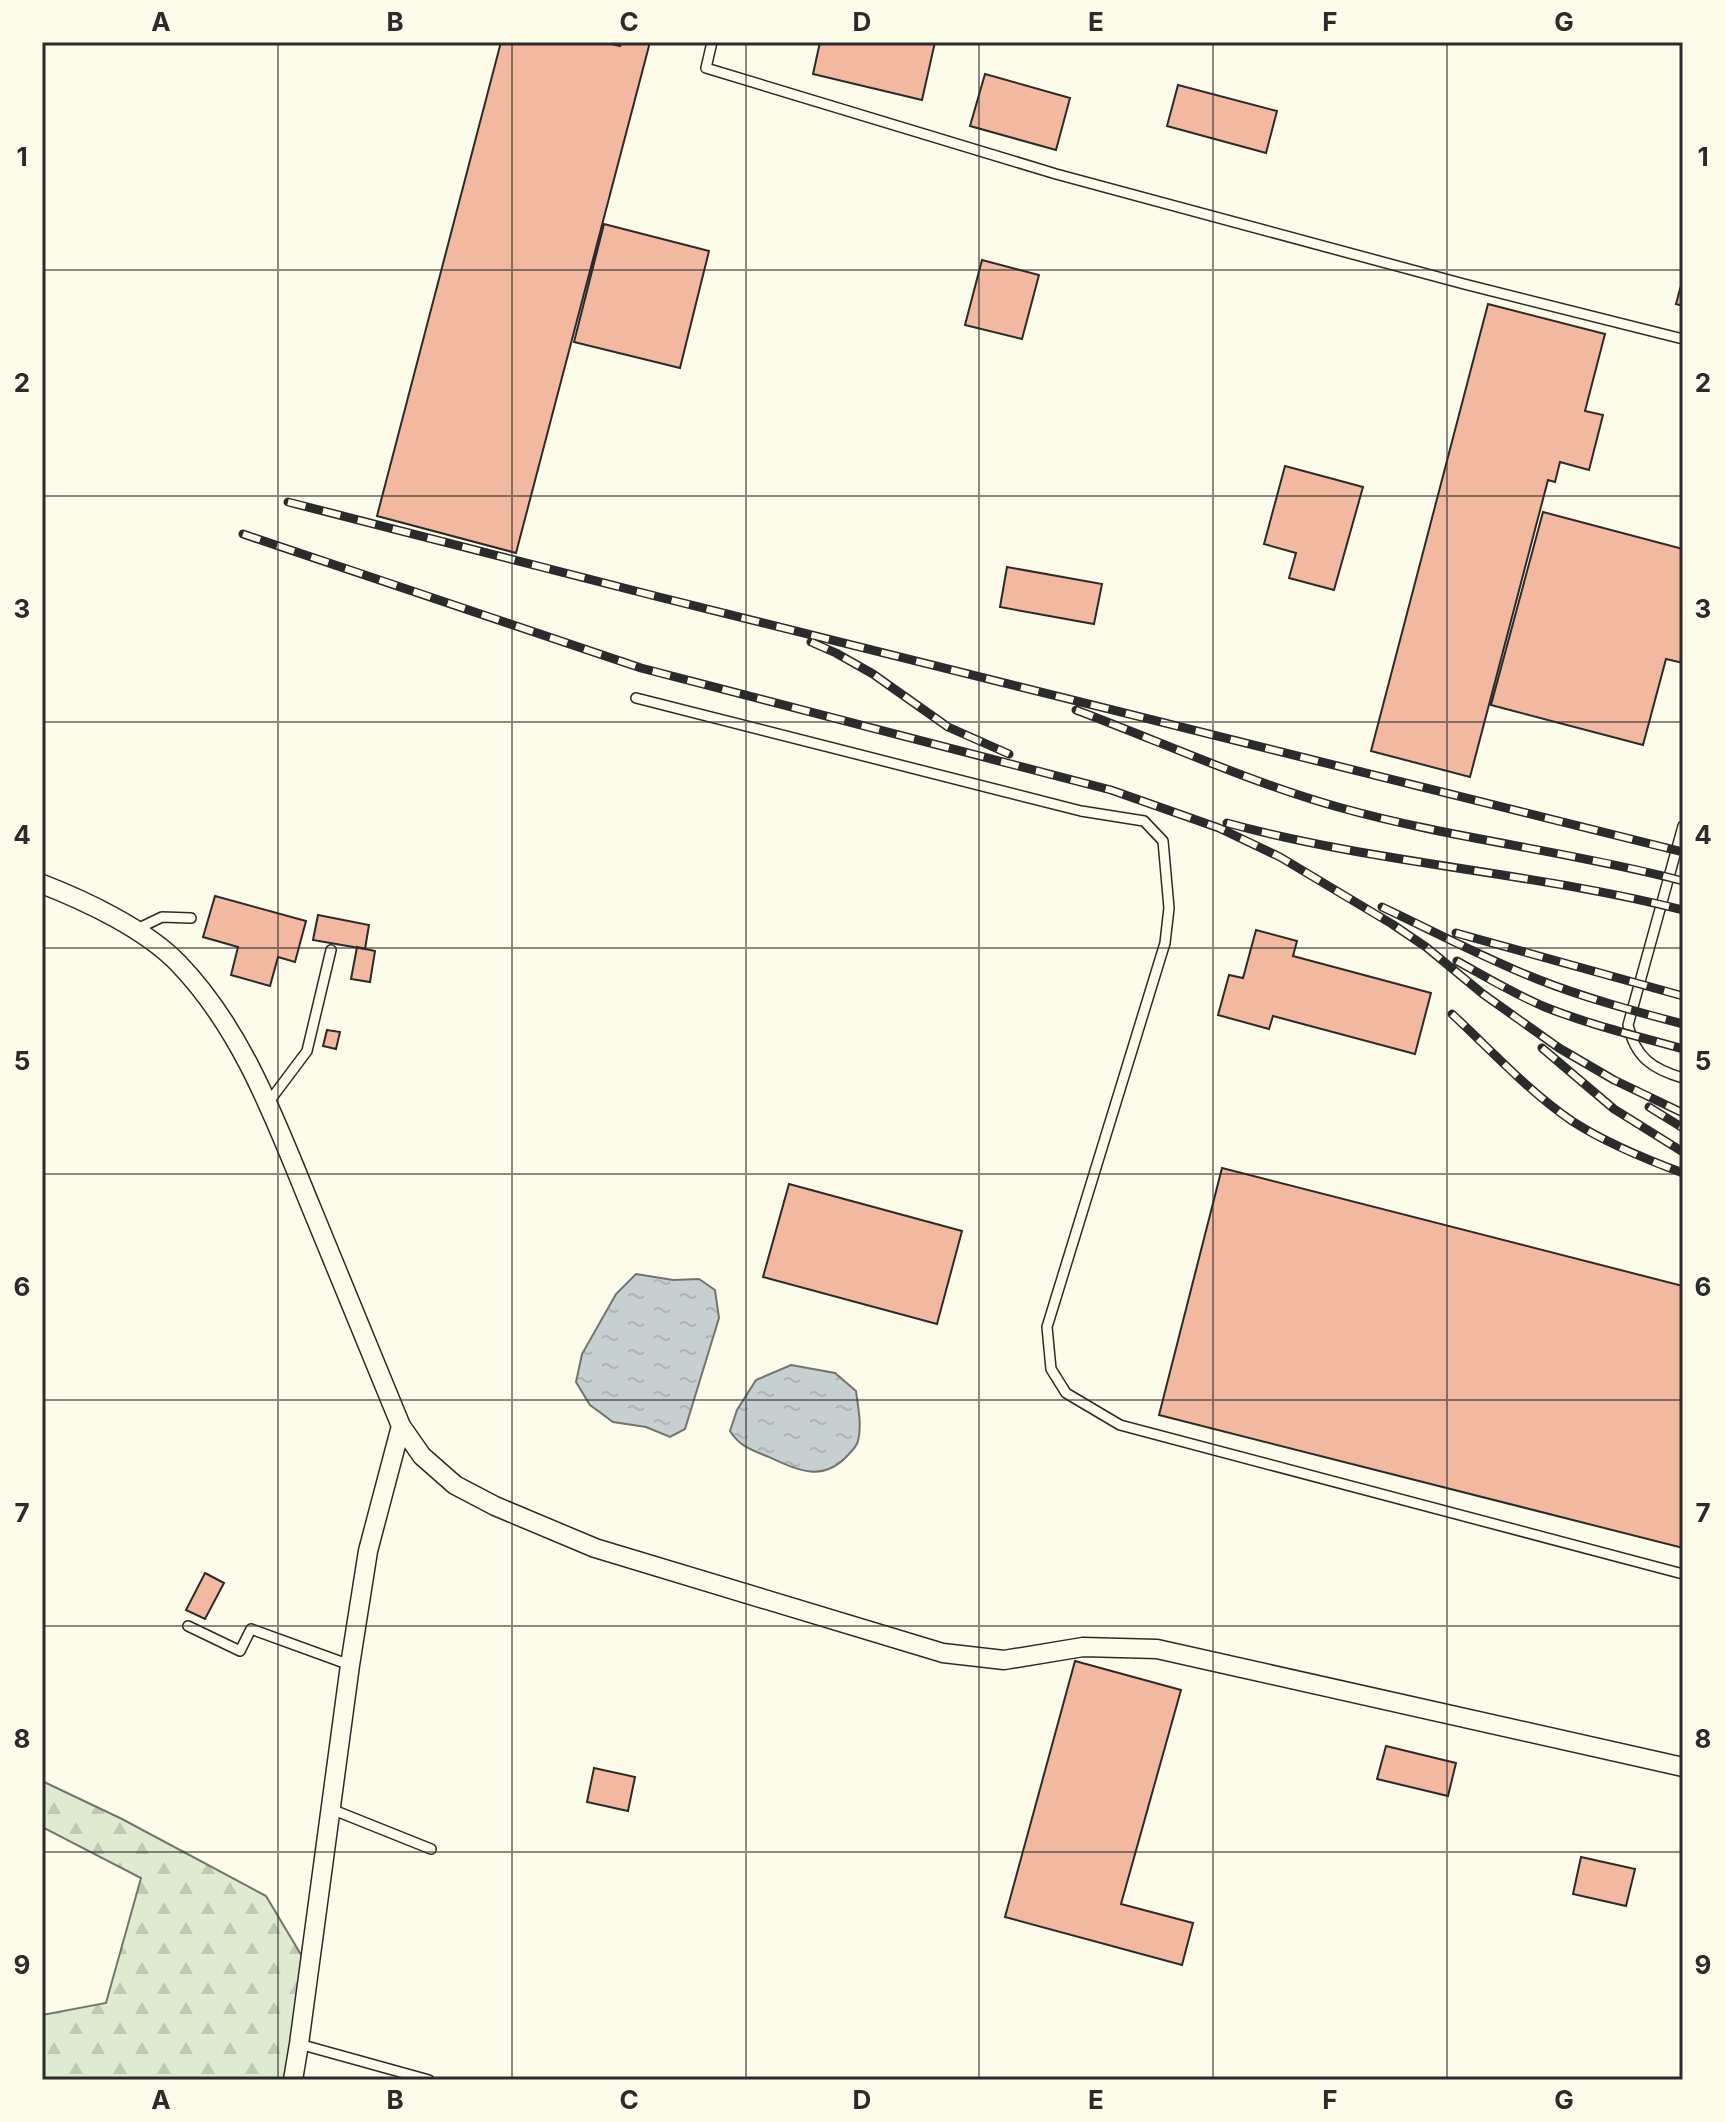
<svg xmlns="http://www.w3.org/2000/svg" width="1725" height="2122" font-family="Inter,sans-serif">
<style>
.forest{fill:url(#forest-firs);stroke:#74746e;stroke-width:2}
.water{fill:url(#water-ripples);stroke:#74746e;stroke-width:2}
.building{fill:#f2b8a0;stroke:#2b2b2b;stroke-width:2}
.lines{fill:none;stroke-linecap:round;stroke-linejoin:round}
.service-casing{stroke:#2b2b2b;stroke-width:12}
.minor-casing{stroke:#2b2b2b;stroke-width:21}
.service{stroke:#fdfbea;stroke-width:9}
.minor{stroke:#fdfbea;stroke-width:18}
.rail-casing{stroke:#2b2b2b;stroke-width:9}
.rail{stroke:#fdfbea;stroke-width:6;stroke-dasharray:18;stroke-linecap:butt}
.grid{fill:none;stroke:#2b2b2b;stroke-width:2;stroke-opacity:0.55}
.neatline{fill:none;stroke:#2b2b2b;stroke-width:3}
.grid-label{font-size:26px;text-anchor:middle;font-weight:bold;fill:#2b2b2b}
</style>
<defs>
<pattern id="forest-firs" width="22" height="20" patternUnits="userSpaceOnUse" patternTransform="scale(2)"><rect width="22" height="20" fill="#deebd1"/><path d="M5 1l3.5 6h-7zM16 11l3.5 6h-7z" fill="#bfcab4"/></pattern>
<pattern id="water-ripples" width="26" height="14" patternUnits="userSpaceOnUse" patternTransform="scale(2)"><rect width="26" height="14" fill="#c7d0d0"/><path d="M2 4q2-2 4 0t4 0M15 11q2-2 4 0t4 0" fill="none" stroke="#abb3b3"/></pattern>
</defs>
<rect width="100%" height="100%" fill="#fdfbea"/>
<!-- forest -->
<path class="forest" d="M42,1781L122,1819L266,1896L303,1958L287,2080H42V2015L106,2003L141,1878L42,1827Z"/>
<!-- water -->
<path class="water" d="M636,1274L673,1280L699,1279L715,1290L719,1318L685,1429L670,1437L646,1427L613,1422L590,1405L576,1382L582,1354L616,1294Z
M791,1365L835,1373L856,1391C858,1407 862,1425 858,1441C857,1446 852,1451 848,1455C823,1483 797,1470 769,1457C752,1450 740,1447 730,1431L737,1410L756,1380Z"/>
<!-- building -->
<path class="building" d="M501,42H603L620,46L621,42H650L516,553L377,516Z
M820,42H935L922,100L813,74Z
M985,74L1070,98L1056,150L970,126Z
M1178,85L1277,111L1266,153L1167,126Z
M604,224L709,251L680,368L574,342Z
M982,260L1039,275L1022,339L965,325Z
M1683,278V306L1676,304Z
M1488,304L1605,334L1585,411L1603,415L1589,470L1560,462L1555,482L1548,480L1470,777L1371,751Z
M1285,466L1363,487L1334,590L1289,578L1296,553L1264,544Z
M1543,512L1683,549V663L1666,659L1643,745L1491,705Z
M1007,567L1102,584L1094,624L1000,607Z
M215,896L306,921L295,962L278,957L270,986L231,975L238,947L203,937Z
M318,915L369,925L365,949L313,940Z
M1256,930L1297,941L1293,956L1431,993L1415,1054L1273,1016L1269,1029L1218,1015L1229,975L1243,978Z
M357,947L375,951L370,982L351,979Z
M327,1030L340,1032L336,1049L323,1046Z
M1222,1168L1683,1286V1548L1159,1415Z
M789,1184L962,1231L937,1324L763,1277Z
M205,1573L224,1583L205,1619L186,1610Z
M1075,1661L1181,1690L1121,1904L1193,1923L1182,1965L1005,1917Z
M1386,1746L1456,1763L1448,1796L1377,1779Z
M594,1768L635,1777L628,1811L587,1802Z
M1581,1857L1635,1869L1626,1906L1573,1894Z"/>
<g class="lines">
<defs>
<path id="service" d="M712,42L706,68L1056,174L1464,284L1683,339
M636,698L1081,811L1144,821L1163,841L1169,908L1165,943L1047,1327L1051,1369L1066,1393L1120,1425L1683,1574
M1683,826L1628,1025C1635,1057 1652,1069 1683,1078
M135,930L162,917L191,918
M268,1103L307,1051L331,950
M188,1626L240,1651L251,1629L350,1665
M331,1809L431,1849
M299,2044L429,2080"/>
<path id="minor" d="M42,884C86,901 145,929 178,963C243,1030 276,1122 311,1207C341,1280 371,1353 401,1426L422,1456L455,1485L495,1506L595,1548L943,1653L1004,1660L1083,1647L1157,1649L1683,1767
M293,2080L299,2044L350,1665L368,1551L401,1426"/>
</defs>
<!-- service casing -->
<use href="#service" class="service-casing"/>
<!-- minor casing -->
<use href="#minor" class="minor-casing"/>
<!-- service -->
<use href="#service" class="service"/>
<!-- minor -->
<use href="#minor" class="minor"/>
<defs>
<path id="rail" d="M288,502L659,597L1683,852
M243,534L641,668L1111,790L1219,828L1280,857L1392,924L1426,947L1483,994L1559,1048L1614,1080L1683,1113
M811,642L836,653L873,674L948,727L1009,754
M1076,710C1164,743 1249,782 1338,807C1452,839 1569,851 1683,881
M1227,823C1377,864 1533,872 1683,910
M1382,907C1433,931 1484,958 1537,979C1585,998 1634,1011 1683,1024
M1456,933L1683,996
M1457,961C1486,977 1514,994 1545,1007C1590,1025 1637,1036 1683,1049
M1452,1014C1491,1050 1528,1091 1572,1121C1606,1143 1645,1159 1683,1173
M1542,1048L1614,1109L1683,1152
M1649,1107L1683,1128"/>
</defs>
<!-- rail casing -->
<use href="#rail" class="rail-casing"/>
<!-- rail -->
<use href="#rail" class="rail"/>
</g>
<!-- grid -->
<path class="grid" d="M278,42V2080M512,42V2080M746,42V2080M979,42V2080M1213,42V2080M1447,42V2080M42,270H1683M42,496H1683M42,722H1683M42,948H1683M42,1174H1683M42,1400H1683M42,1626H1683M42,1852H1683"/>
<!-- border -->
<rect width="1725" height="2122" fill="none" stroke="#fdfbea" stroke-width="88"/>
<rect x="44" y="44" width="1637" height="2034" class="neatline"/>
<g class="grid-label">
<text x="161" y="31">A</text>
<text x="395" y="31">B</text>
<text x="629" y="31">C</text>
<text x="862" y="31">D</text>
<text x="1096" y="31">E</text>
<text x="1330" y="31">F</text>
<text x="1564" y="31">G</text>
<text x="22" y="166">1</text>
<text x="1703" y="166">1</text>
<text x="22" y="392">2</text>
<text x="1703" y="392">2</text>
<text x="22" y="618">3</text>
<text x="1703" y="618">3</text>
<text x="22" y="844">4</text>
<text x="1703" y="844">4</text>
<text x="22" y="1070">5</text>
<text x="1703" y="1070">5</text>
<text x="22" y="1296">6</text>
<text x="1703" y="1296">6</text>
<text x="22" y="1522">7</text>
<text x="1703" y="1522">7</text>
<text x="22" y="1748">8</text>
<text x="1703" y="1748">8</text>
<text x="22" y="1974">9</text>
<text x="1703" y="1974">9</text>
<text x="161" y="2109">A</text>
<text x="395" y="2109">B</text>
<text x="629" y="2109">C</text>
<text x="862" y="2109">D</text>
<text x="1096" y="2109">E</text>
<text x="1330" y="2109">F</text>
<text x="1564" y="2109">G</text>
</g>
</svg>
